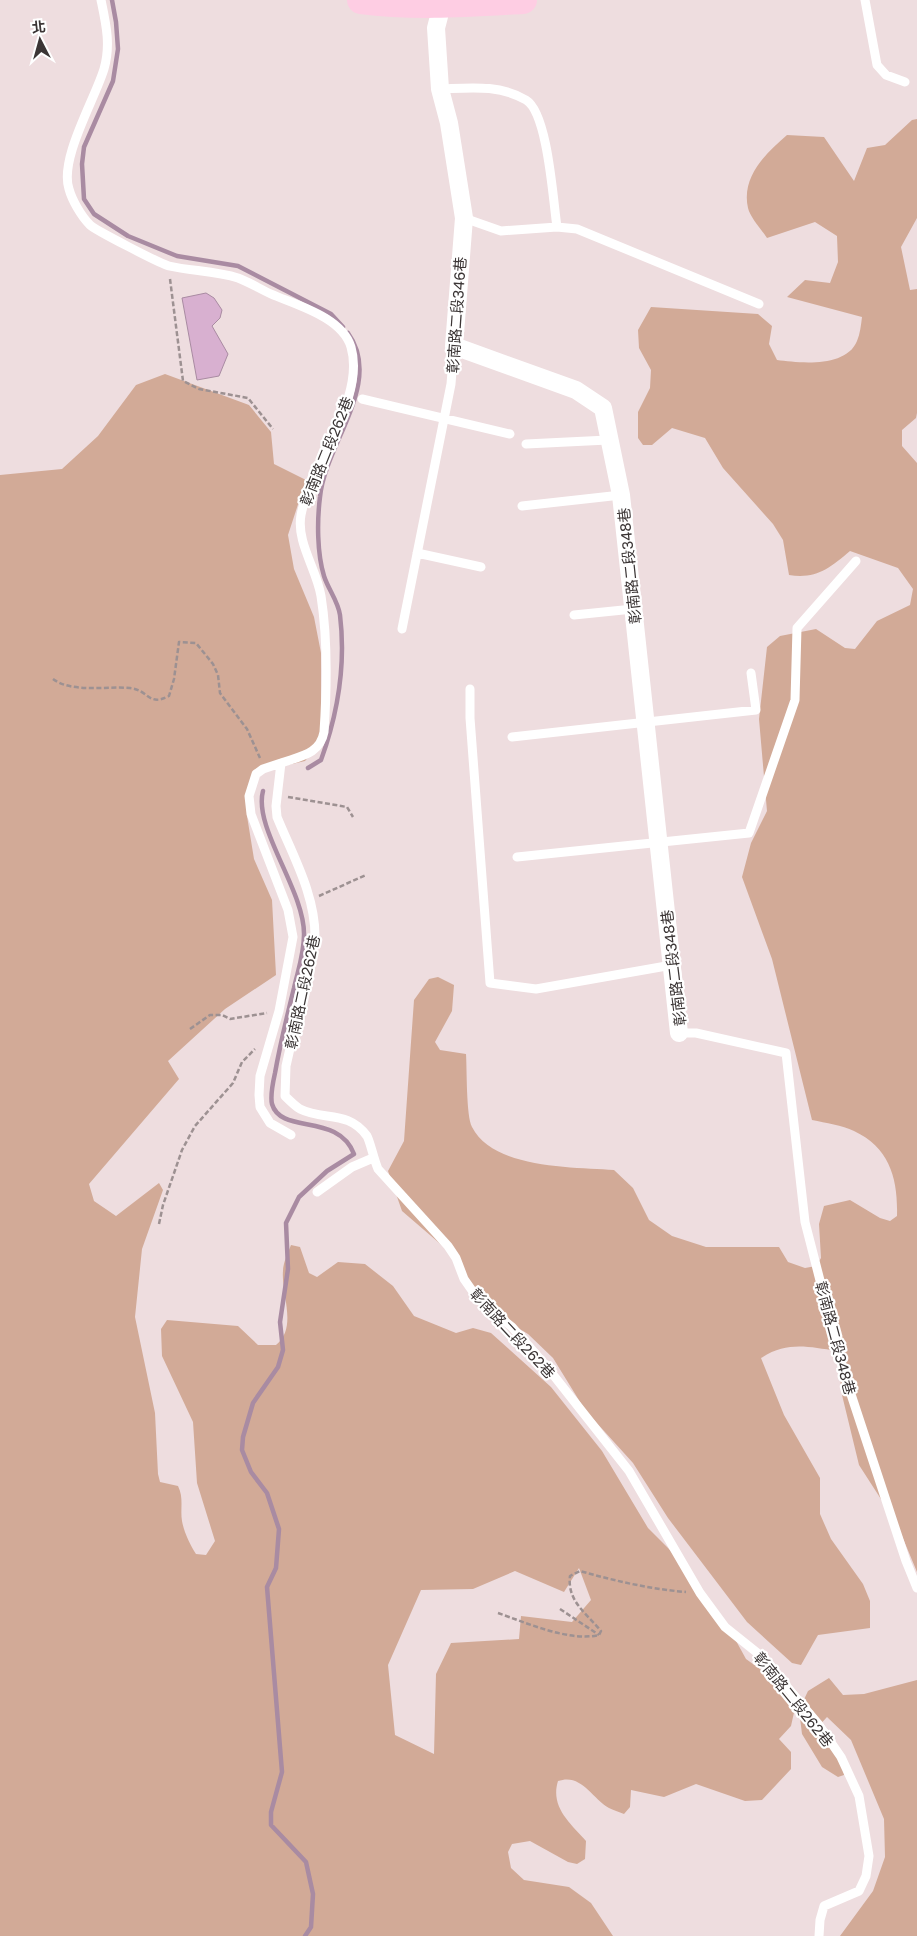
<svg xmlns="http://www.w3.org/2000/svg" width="917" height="1936" font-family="'Golos Text','Noto Sans TC',sans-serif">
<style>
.green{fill:#d2aa97;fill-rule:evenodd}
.water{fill:#d8b0d0;stroke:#a98ba2}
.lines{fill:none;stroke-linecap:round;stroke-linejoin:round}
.stream{stroke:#a98ba2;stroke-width:4.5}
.path{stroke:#9d9192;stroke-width:2.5;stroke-dasharray:5 2.5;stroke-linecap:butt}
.service{stroke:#fff;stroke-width:9}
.minor{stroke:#fff;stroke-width:18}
.primary{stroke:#fecde3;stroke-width:28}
.labels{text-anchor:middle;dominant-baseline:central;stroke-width:4.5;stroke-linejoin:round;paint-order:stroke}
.street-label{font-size:15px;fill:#3b3535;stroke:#fff}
</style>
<rect width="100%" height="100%" fill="#eedddf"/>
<!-- green -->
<path class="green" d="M917,119V218L901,247L910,290L917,289V413L916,418L902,430V446L917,463V1572L897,1524L859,1465L842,1395L837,1351C808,1347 788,1341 761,1358L784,1415L820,1478V1514L831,1539L863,1584L870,1601V1628L818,1635L801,1665L792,1663L747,1622L668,1518L633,1463L585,1410L553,1358L528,1334L475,1302L467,1277L445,1248L402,1211L388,1171L404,1141L414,1000L429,979L438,977L454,985L452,1011L435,1042L440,1050L466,1054C467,1068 466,1116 472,1127C493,1169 573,1167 614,1170L633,1188L649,1220L672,1236L706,1247H779L788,1262L805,1268L816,1266L821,1258L819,1224L824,1206L850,1200L880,1218L890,1221L897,1216C898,1179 890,1148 854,1131C842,1125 826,1123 812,1120L772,959L742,877L751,843L767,811L759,719L767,647L780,636L816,629L845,648L855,649L877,621L910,605L913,589L898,568L850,551C829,569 816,579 789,575L783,540L773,524L723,468L705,438L672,428L652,445H643L638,438V412L650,388L651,370L639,348L638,330L651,307L758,314L772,326L769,344L777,360C800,363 846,368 857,341C860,334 861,325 862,317L787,297L805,280L830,283L838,262L837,236L815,222L767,238C761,229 750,217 748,208C741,177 766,153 787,135L824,137L854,181L867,148L885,145L912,120Z
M165,374L249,405L271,432L274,464L306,480L288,535L294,569L314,617L321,653V728L317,747L305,761L266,770L258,778L247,816L254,859L272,900L276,975L225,1009L168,1061L179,1079L89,1184L94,1201L116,1216L159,1183L163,1190L142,1249L135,1317L155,1413L158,1474L160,1482L178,1486C184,1498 180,1509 182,1521C184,1532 190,1545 196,1554L206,1555L215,1541L197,1483L193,1422L162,1356L161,1329L167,1320L238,1326L258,1345H276C298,1327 281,1295 283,1271C283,1263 288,1253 291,1245L300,1247L309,1273L317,1277L338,1262L365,1264L393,1286L414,1316L456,1333L473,1328L491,1333L551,1387L602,1451L648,1528L680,1560L724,1619L746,1659L782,1685L795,1708L791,1726L779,1739L791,1752V1769L762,1800L745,1801L696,1784L664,1797L631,1790L630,1807L624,1814C619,1812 613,1810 609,1808C591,1797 581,1773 558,1781C550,1807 570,1823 586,1841L585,1859L577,1864L568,1862L530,1841L512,1844L508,1852L511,1868L524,1880L569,1887L591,1903L613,1936H0V475L62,469L98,436L136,385ZM579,1568L591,1600L572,1622L521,1616L519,1639L451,1643L436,1674L434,1754L395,1735L388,1665L421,1590L473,1589L515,1571L564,1592Z
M829,1678L843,1695L864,1694L917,1680V1936H840L873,1891L885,1857L884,1819L851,1740L827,1717L817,1728L842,1756L844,1775L838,1777L822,1767L802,1734L799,1710L808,1691Z"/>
<!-- water -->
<path class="water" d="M206,293L214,298L222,310L220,318L212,326L228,354L219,376L197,380L182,298Z"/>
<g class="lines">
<!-- stream -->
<path class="stream" d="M112,0L116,22L118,49L113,81L84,147L82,164L84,199L94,214L128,236L177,256L238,266L331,314L343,327
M308,768L321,760C338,713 346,664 340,615C338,601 328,589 324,576C317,553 317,521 320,497C325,444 384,383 348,333
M263,791C253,828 305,891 304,935C304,954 298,970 294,988C287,1016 280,1045 275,1073C273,1082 270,1095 272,1104C281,1135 338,1112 354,1154L327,1171L299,1197L286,1223L288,1269L280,1322L283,1350L278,1367L253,1403L243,1437L242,1450L251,1472L267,1493L279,1529L276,1568L267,1587L282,1772L271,1812V1825L306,1862L313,1894L311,1927L305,1936"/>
<!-- path -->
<path class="path" d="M170,279L183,381L199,389L248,398L273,429
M53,679C71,693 107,686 130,688C149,690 148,707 169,696L174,679L179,642L196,643L213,664L218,675L220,693L247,729L260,758
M288,797L347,807L353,817
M319,896L366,875
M190,1029L210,1015H222L230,1019L267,1013
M159,1224L163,1205L182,1150L195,1126L233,1083L242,1062L255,1049
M560,1609L599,1635
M498,1613C527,1623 569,1642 599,1635L601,1631C586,1613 567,1601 570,1576L580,1571C615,1581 650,1589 686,1592"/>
<!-- service -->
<path class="service" d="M101,0C106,24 111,45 104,69C95,99 59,159 69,189C72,200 81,216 90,225C95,230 161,264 169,266C191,271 216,271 238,278C249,282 260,289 271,294C296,305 342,317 351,347C366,399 311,463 301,515C296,542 317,570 321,596C328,640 327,687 324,732C320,754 301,756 281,763L276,806L277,817C293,856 316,896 315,939L286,1066L285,1096C290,1101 295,1106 300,1109C324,1121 348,1110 367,1136C370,1141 374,1160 378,1169L448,1246L456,1258L464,1279L478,1299L512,1327L547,1367L629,1471L700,1593L725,1627L760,1655L819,1725L841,1757L859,1796L869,1856L866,1876L859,1891L824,1906L820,1920L819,1936
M865,0L877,65L886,75L905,82
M440,89C469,88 499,84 526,100C548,113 553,201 557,227
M464,218L501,231L557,227L577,229L759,304
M362,399L510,434
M526,444L608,440
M522,506L621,495
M417,553L481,567
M574,615L633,609
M402,629L451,384L454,346
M470,689V718L490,983L536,989L672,965
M512,737L756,710L751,673
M281,763L263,769L256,774L249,796L251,814L288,910L293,937L279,1011L260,1076L259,1095L260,1107L270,1123L291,1135
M517,857L749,833L795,700L797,628L856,561
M679,1033H696L786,1053L805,1222L843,1370L906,1561L917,1588
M317,1192L352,1167L373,1158"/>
<!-- minor -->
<path class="minor" d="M442,5L436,28L440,89L449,123L464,218L454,346L576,390L603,408L621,495L679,1033"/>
<!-- primary -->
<path class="primary" d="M361,0C415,7 468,3 523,0"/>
</g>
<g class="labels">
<!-- street labels -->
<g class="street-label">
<text transform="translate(456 315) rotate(-86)">彰南路二段346巷</text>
<text transform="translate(326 451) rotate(-68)">彰南路二段262巷</text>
<text transform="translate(629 566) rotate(-96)">彰南路二段348巷</text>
<text transform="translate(673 968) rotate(-97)">彰南路二段348巷</text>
<text transform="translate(302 992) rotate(-78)">彰南路二段262巷</text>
<text transform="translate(513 1333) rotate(47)">彰南路二段262巷</text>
<text transform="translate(836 1338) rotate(75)">彰南路二段348巷</text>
<text transform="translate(794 1699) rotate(51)">彰南路二段262巷</text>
</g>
</g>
<!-- north arrow -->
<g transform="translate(40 40) rotate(354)" stroke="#ffffff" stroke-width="4" paint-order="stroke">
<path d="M0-4L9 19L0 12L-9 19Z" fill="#3b3535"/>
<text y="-8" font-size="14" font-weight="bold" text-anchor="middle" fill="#3b3535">北</text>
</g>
</svg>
